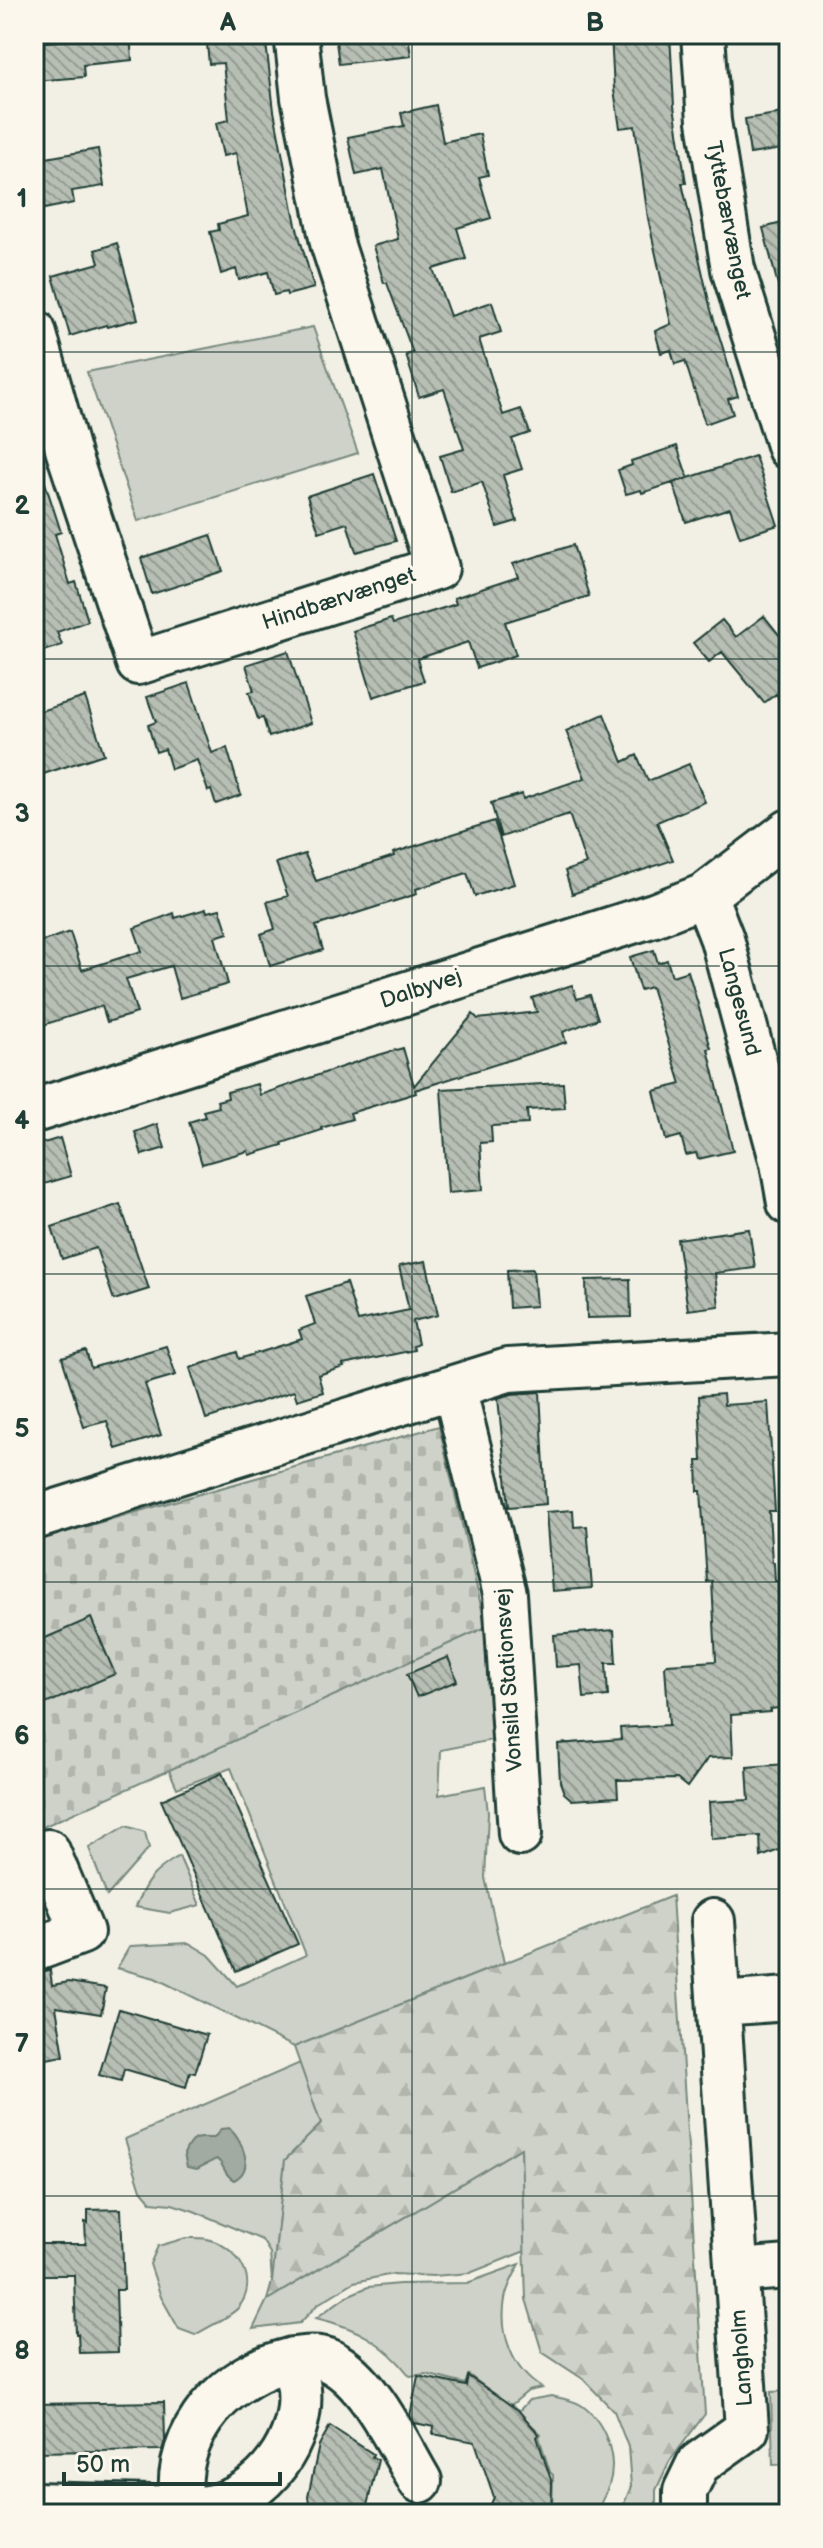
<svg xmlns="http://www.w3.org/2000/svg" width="823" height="2548" font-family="'Balsamiq Sans',sans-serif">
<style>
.green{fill:#cfd2c8;stroke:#77887e;stroke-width:2}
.forest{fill:url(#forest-firs);stroke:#77887e;stroke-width:2}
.cemetery{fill:url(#cemetery-stones);stroke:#77887e;stroke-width:2}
.water{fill:#a2aba1;stroke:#6e7f75;stroke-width:2}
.building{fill:url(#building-back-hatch);stroke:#1f3d34;stroke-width:2}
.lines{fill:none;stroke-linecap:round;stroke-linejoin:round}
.minor-casing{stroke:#1f3d34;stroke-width:48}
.minor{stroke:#fbf7ec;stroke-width:42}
.grid{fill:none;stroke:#1f3d34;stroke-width:2;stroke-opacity:0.55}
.labels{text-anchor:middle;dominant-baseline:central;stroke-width:6;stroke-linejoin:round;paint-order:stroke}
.street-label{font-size:22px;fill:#1f3d34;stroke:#fbf7ec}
.neatline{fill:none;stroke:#1f3d34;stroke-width:3}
.grid-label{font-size:26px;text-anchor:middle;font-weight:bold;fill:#1f3d34}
</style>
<defs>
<pattern id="forest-firs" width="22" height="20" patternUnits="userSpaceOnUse" patternTransform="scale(2)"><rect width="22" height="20" fill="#cfd2c8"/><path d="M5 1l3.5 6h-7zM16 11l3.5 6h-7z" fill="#b1b5ac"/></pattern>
<pattern id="cemetery-stones" width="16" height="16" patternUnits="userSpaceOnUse" patternTransform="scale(2)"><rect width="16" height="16" fill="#cfd2c8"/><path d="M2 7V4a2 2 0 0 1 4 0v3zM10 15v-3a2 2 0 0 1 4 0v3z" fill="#b1b5ac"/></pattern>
<pattern id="building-back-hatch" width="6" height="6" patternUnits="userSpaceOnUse" patternTransform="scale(2)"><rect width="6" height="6" fill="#b7beb3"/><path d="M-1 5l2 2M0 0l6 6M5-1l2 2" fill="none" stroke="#949c92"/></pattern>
</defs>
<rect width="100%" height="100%" fill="#f2f0e5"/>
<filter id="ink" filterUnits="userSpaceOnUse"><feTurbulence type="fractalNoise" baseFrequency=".0125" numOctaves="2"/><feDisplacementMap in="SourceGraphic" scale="16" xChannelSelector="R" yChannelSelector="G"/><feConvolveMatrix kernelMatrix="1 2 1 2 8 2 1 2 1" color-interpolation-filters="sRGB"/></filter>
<g filter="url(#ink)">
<!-- green -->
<path class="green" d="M313,327L358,453L138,521L87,372Z
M486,1627L492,1740L441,1750L439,1795L485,1786L488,1813L485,1878L504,1963L294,2047L155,1978L117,1968L130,1946L189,1943L209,1955L237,1986L306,1955L231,1768L177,1788L169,1770Z
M126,1826L145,1832L149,1848L107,1896L89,1848Z
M179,1856L200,1905L170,1913L135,1907C147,1879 153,1872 179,1856Z
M300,2063L321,2124L285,2160L272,2282L270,2253L262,2240L194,2211L172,2204L151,2202L141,2190L125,2139Z
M521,2148L525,2251L470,2273L433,2276L393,2274L354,2282L318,2304L300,2323L253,2329L267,2300Z
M186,2238C194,2238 204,2237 211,2240C239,2249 260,2282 238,2308C230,2317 206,2328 195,2335L179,2329L161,2297L150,2264L158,2246Z
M520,2264C514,2275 507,2286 505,2299C499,2333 512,2370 542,2388L528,2391L510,2406L469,2375L465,2384L426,2374L410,2376C383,2342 358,2328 316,2318L347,2296L368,2287L399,2284L467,2283Z
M789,2391V2464L773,2465L771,2392Z
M551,2396C560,2398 573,2400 581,2405C605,2421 618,2458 609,2485C605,2495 600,2505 595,2514H552L553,2475L550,2472L539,2437L541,2434L518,2412L529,2400Z"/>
<!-- forest -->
<path class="forest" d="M672,1896L705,2414L669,2462L656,2490V2514H620L631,2486L628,2447L614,2411L583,2379L542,2352L526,2299L521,2148L267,2300L272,2282L285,2160L321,2124L294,2047Z"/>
<!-- cemetery -->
<path class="cemetery" d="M439,1426L486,1627L34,1831V1541Z"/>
<!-- water -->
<path class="water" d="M229,2128C242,2141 256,2169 234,2180C222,2174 225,2163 216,2159L197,2169L187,2167L184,2154C192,2135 197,2138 214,2138L221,2129Z"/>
<!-- building -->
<path class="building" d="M94,34H130L132,60L83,65L84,77L34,81V43L95,38Z
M206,34H265L274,111L296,225L314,288L287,295L286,292L274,295L268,272L239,280L236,269L221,274L210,232L219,230L218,224L248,216L236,153L223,156L216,123L229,120L223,63L209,64Z
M335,34H408L411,56L339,64Z
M611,34H670L674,106L686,183H682L711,310L738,396L728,399L733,414L705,424L685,361L675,364L671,350L661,353L655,331L671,324L648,218L635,126L620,128L614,90Z
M436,105L443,142L480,134L488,175L479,177L491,218L457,228L466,259L433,269L450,316L492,302L501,332L479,339L503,415L521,409L530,433L512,439L522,469L503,475L517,521L497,527L482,482L451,492L440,456L464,449L444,389L419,397L406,355L413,353L387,283H384L373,246L398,239L383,169L356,175L348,137L404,126L401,113Z
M789,112V148L750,154L745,119Z
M98,149L104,186L72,191L74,203L44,209L42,197L37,198L34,160Z
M789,221V296L781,297L763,228Z
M117,243L138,319L107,327L106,325L70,336L53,276L99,263L95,250Z
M677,446L688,478L642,493L641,490L626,494L618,470L632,465L631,461Z
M755,456L778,525L740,537L730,508L686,522L673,483Z
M34,464H39L61,532L55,534L70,584L76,582L88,621L57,632L62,645L34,654Z
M374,474L396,541L356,552L347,523L319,532L307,496Z
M211,535L223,571L152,594L141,558Z
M573,545L589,596L505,622L516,655L477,668L468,642L417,659L424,681L373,697L353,631L391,619L393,624L456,604L454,598L518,577L513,564Z
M764,616L789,647V711L776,694L764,703L722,652L709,662L693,643L722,620L736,637Z
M288,651L311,723L269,737L263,718L258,719L249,692L254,691L246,665Z
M189,683L212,753L227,748L241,795L216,804L211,790L208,791L197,760L171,769L165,749L156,752L148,725L156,722L147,697Z
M85,697L104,754L34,777V713Z
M604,714L623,762L637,755L648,781L689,764L705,802L657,822L673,860L572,894L565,871L586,864L569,814L501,837L491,803L522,794L523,799L585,778L566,731Z
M494,821L514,884L475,896L467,873L416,889L417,894L316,926L323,950L270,966L261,934L275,929L267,902L288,896L276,863L305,854L316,881L394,856L393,853Z
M206,909L207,912L220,909L228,933L215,937L228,984L180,998L171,966L126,979L137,1013L107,1022L102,1006L34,1028V944L70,932L82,970L142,951L134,928L174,913L175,918Z
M654,950L658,963L667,960L672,976L688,971L711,1048L708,1049L733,1151L698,1159L696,1153L686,1155L681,1136L666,1140L654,1091L681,1084L651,987L640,990L630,957Z
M572,985L577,999L590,995L598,1019L563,1032L566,1042L415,1090L416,1093L350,1113L352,1119L321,1128L322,1130L282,1143L283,1145L249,1155L248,1151L202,1164L189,1122L205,1117L203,1111L219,1107L217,1101L228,1098L227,1092L257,1084L260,1095L368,1058L403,1048L414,1086L473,1014L478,1019L537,1012L532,998Z
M563,1083L565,1108L527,1110L528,1124L491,1126L492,1142L480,1143L483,1190L448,1193L441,1089Z
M157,1124L165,1148L142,1155L135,1132Z
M60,1138L71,1176L34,1187V1146Z
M120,1204L149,1289L114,1300L96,1248L62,1259L52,1227Z
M749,1229L755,1268L715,1273L719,1306L688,1310L677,1239Z
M426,1261L438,1315L413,1321L418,1344L413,1346L414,1350L343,1365L344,1367L318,1375L323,1392L297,1400L294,1391L206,1419L190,1368L237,1352L239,1359L302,1339L299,1330L315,1324L306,1296L346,1283L358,1321L409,1310L399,1266Z
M533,1269L536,1306L509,1308L507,1270Z
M630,1279L631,1317L587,1318L586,1280Z
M166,1346L176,1375L145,1384L161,1435L116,1449L107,1421L84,1427L62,1358L86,1351L91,1368Z
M540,1392L546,1504L509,1507L498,1398L512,1394Z
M723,1394L724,1405L768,1402L775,1511H769L772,1562H774L775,1581H778L784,1681H789V1707L770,1709V1712L731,1715L733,1757L708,1758L687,1787L677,1779L617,1780L618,1797L572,1800L564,1793L560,1782L558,1744L621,1739L620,1728L669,1725L665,1666L667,1664L716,1661L712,1581L707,1582L701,1491H698L697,1461H702L699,1396Z
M573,1510L574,1527L587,1526L592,1588L552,1591L546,1512Z
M91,1618L115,1674L34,1709V1643Z
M614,1630L616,1663H606L608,1696L584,1698L581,1665L556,1667L554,1635Z
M448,1657L457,1681L417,1697L407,1674Z
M786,1764L789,1846L761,1857L760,1836L711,1839L709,1802L749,1800L747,1767Z
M222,1773L298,1944L236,1971L161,1800Z
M50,1970L52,1985L69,1982L106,1988L101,2014L56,2007L64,2056L34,2061V1973Z
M119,2009L207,2035L195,2073L190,2072L186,2087L124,2069L121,2081L99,2075Z
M121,2209L124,2290H116L118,2352L79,2353L78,2334H76L74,2275H34V2244H86L85,2222L88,2223V2210Z
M418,2376L466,2386L468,2376L518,2410L539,2434L537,2437L552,2483L551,2514H487L494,2497L475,2442L433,2434L434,2427L415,2423L410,2416Z
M164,2402L165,2441L162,2450L34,2452V2404Z
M330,2426L373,2454L372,2457L378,2460L365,2514H311L308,2497L319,2445Z"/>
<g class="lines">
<defs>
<path id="minor" d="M703,34L709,121L733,269L789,448
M34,331L69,455L138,663L437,568L332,243L303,98L296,34
M705,895L722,939L782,1163L789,1203
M34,1111L654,915L705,895L789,831
M454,1387L505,1594L520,1834
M34,1518L508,1370L789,1354
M34,1950L82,1932L48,1851
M719,2004L789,1999
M736,2271L789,2267
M34,2504C73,2505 112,2506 150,2507C170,2507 192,2510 212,2506C264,2496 304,2441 299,2389C298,2379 294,2369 292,2359
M184,2514C167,2444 217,2380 282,2362C295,2358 318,2355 330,2361C370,2381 398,2444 420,2481
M685,2514V2491L698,2464L747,2429L713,1921"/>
</defs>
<!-- minor casing -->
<use href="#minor" class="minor-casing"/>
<!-- minor -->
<use href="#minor" class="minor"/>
</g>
</g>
<!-- grid -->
<path class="grid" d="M412,34V2514M34,352H789M34,659H789M34,966H789M34,1274H789M34,1582H789M34,1889H789M34,2196H789"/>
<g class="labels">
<!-- street labels -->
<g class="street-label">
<text transform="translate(728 220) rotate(79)">Tyttebærvænget</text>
<text transform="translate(339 599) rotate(-18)">Hindbærvænget</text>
<text transform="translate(421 989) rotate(-18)">Dalbyvej</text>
<text transform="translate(739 1002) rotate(75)">Langesund</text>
<text transform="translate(509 1680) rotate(-94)">Vonsild Stationsvej</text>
<text transform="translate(742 2358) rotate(-94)">Langholm</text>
</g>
</g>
<!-- margin -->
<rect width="823" height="2548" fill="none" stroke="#fbf7ec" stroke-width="88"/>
<!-- scale -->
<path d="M64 2472v12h216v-12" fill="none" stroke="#1f3d34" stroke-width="4"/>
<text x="76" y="2472" font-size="24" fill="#1f3d34" stroke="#fbf7ec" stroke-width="6" paint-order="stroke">50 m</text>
<rect x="44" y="44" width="735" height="2460" class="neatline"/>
<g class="grid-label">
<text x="228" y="31">A</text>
<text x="595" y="31">B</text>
<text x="22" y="207">1</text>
<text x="22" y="514">2</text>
<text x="22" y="822">3</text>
<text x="22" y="1129">4</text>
<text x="22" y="1437">5</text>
<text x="22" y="1744">6</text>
<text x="22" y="2052">7</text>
<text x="22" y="2359">8</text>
</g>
</svg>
